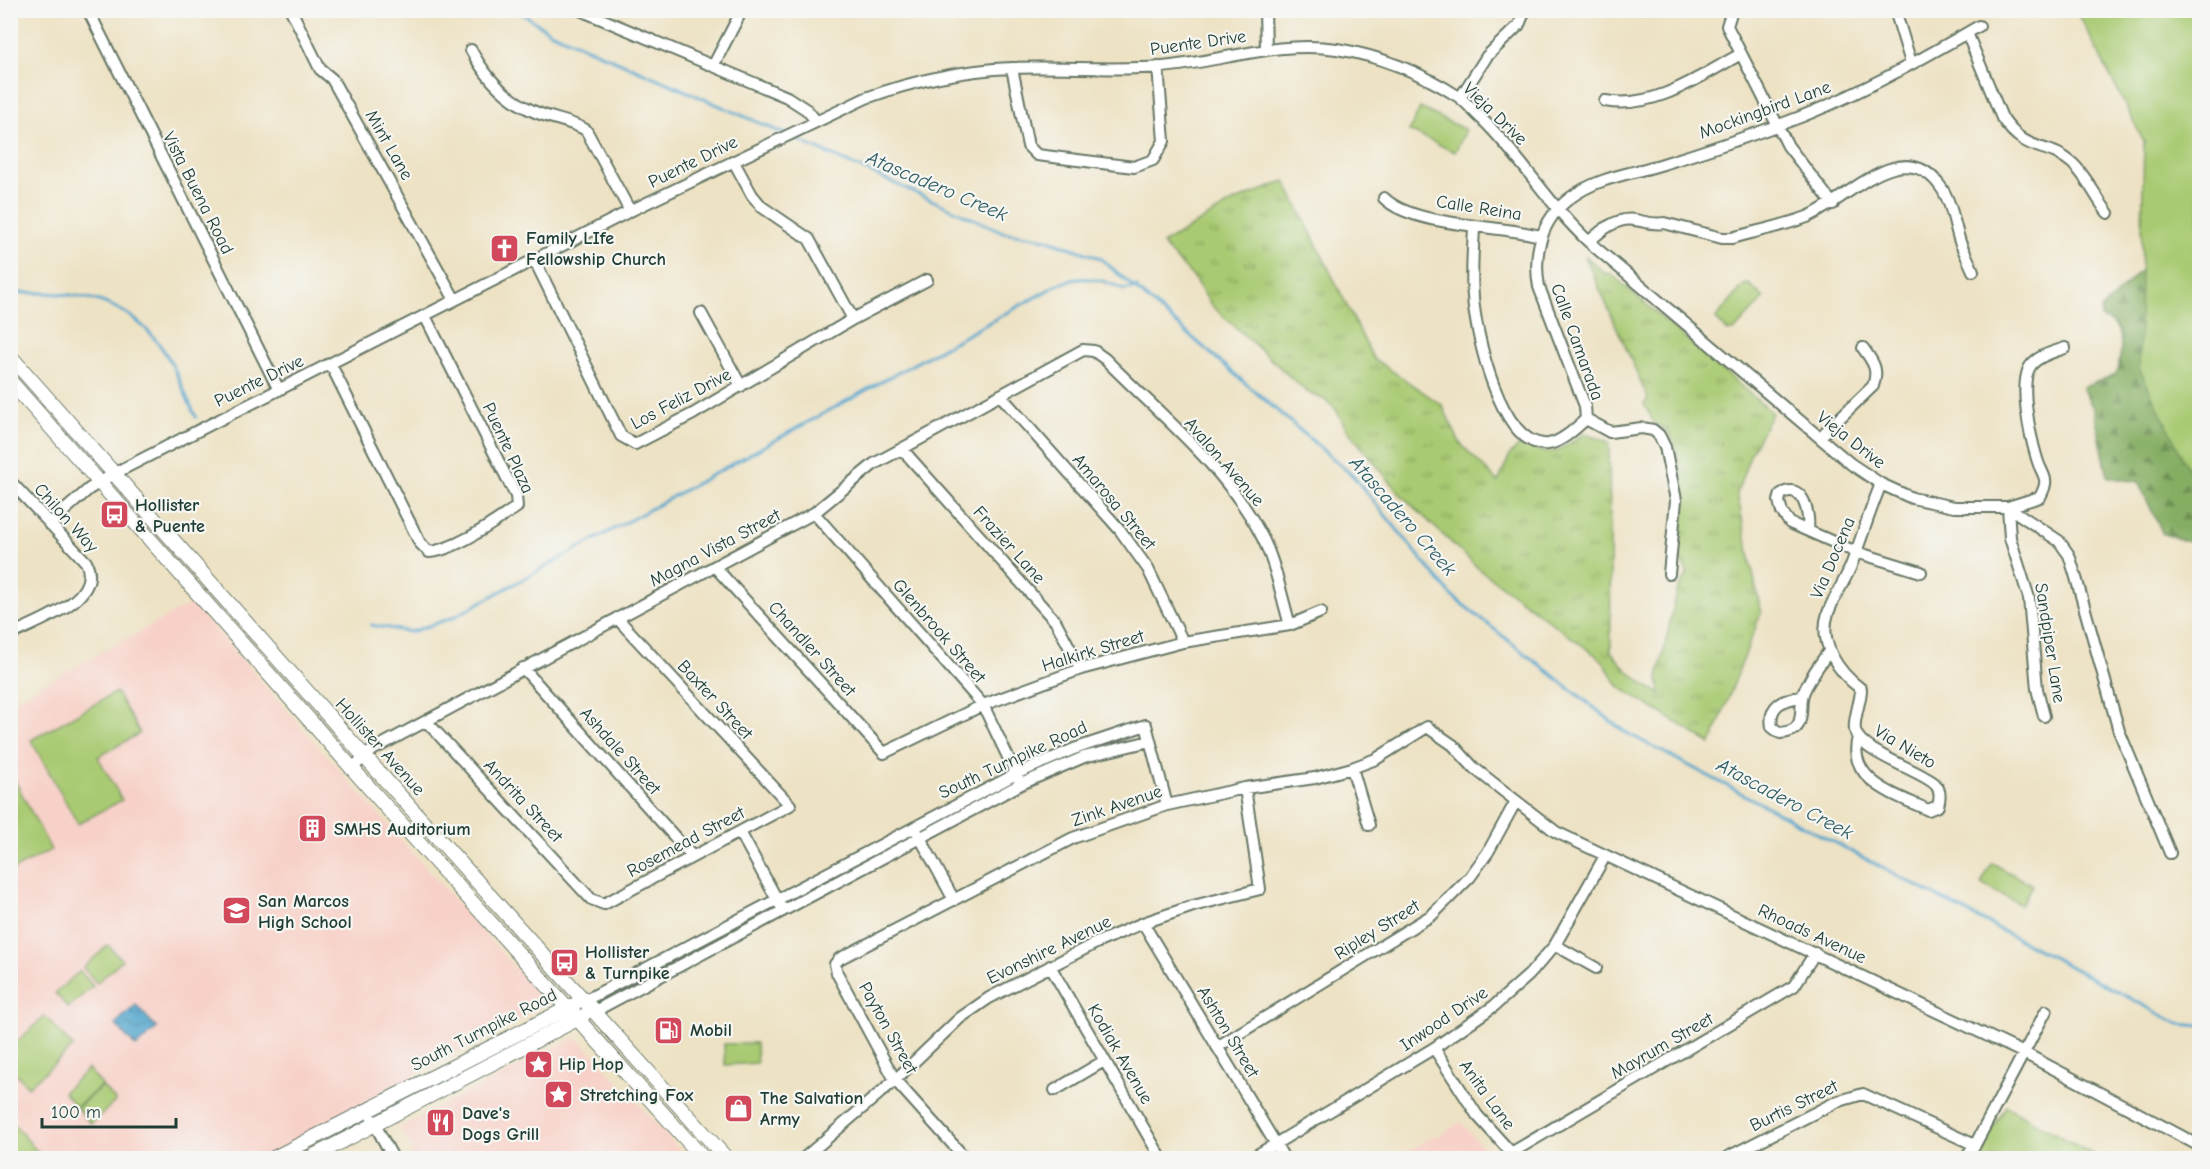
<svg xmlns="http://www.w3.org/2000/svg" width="2210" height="1169" font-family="'Comic Neue',sans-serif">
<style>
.built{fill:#f7d1c8}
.grass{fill:url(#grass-tufts);stroke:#648453;stroke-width:1.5}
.forest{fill:url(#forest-firs);stroke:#52764c;stroke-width:1.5}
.park{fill:#a9ca72;stroke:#648453;stroke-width:1.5}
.water{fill:url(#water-waves);stroke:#387080;stroke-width:1.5}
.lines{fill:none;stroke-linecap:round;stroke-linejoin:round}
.stream{stroke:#50a4cc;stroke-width:3}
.minor-casing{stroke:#677766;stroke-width:14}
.major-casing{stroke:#677766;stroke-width:16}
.minor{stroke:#fff;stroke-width:10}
.major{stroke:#fff;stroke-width:14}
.labels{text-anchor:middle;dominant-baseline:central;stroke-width:4.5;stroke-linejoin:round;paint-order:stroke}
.street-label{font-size:18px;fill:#1f3d34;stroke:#f6f6f2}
.poi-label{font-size:18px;font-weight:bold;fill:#1f3d34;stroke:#f6f6f2;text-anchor:start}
.water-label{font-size:20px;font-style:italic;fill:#2e5c62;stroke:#f6f6f2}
</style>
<defs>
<pattern id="grass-tufts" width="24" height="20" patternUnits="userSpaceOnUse" patternTransform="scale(1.5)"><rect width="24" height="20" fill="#a9ca72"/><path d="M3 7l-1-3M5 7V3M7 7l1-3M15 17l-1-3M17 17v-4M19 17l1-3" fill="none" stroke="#89a55e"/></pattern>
<pattern id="forest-firs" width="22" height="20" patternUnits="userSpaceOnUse" patternTransform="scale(1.5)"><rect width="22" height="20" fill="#86ae64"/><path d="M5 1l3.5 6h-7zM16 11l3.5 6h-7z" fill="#6d8f53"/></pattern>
<pattern id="water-waves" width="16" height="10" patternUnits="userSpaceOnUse" patternTransform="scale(1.5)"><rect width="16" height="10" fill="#50a4cc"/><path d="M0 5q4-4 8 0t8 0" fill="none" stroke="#4287a6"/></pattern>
</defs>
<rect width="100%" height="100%" fill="#f6f6f2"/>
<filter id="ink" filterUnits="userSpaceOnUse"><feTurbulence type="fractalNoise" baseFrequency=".0167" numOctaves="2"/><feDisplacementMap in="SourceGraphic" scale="12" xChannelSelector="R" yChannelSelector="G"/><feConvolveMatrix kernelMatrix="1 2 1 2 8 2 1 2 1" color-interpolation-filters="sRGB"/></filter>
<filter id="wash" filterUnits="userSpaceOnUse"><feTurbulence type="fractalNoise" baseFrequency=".008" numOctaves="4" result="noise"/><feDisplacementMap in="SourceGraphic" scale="24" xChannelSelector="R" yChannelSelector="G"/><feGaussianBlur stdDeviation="1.35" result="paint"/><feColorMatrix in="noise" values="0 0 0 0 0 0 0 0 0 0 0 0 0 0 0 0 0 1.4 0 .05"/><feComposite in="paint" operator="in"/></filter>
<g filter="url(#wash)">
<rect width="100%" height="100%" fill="#ede2c4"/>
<!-- built -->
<path class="built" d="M192,603L540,997L538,1009L261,1158H11V702Z
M572,1039H578L585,1045L687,1158H410L412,1149L400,1127Z
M1461,1122L1492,1158H1397L1434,1136H1439Z"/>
<!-- grass -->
<path class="grass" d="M1285,181L1373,358L1442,405L1460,443L1498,482L1510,455L1522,442C1553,462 1560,448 1586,433L1609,442L1611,651C1624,670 1640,682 1660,694L1658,677L1677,591L1688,573L1679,557L1686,497L1675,444L1667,430L1654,423L1644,404L1648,398L1585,256L1606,274L1610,273L1772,413L1750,455L1737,493L1761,613L1711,744L1619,687L1602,660L1479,569L1401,495L1346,428L1335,408L1323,399L1307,392L1212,306L1193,277L1162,244L1233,202Z"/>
<!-- forest -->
<path class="forest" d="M2140,271L2146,273L2199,389V545L2163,534L2138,482L2108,477L2094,410L2082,388L2116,374C2122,356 2127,322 2101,318V310Z"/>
<!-- park -->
<path class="park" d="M2077,11H2199V492L2139,368L2144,142Z
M1420,108L1466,130L1455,152L1409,131Z
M1749,284L1764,298L1734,331H1728L1716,319L1717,316L1744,285Z
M116,692L140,733L98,757L122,800L78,824L31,740Z
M11,773L51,850L11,871H10Z
M1992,863L2032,885L2021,905L1981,884Z
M108,945L122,960L97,983L83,968Z
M80,971L93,986L68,1008L55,993Z
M45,1016L73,1047L28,1087L11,1068V1047Z
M756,1043L757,1063L725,1065L724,1044Z
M88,1069L102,1085L76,1107L63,1092Z
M102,1086L116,1101L91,1124L77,1108Z
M2006,1106L2099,1158H1975Z
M11,1121L43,1158H11Z"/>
<!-- water -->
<path class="water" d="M136,1005L157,1028L136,1047L115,1024Z"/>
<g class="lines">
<!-- stream -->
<path class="stream" d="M517,10L550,32L785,134
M791,137L1003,232L1046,239L1100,258L1353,476L1452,596L1625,732L2179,1024L2200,1026
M10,293C74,292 128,294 166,354C178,373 185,396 196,417
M371,625L411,632L454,617L1059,284C1083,275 1102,278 1124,290L1137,287"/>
</g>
</g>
<g filter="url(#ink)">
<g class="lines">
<defs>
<path id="minor" d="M88,10L279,390
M291,10L320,69L332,79L455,300
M580,10L787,97L807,110L816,121
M1265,10L1266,49
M1732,10L1727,26L1788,146L1833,204
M1895,10L1911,63
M1967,33L2002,118C2027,155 2046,141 2072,163C2086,175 2096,198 2108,213
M471,50C485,76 506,99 533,111C550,119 569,120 586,130L630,211
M713,66L742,10
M1012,68L1028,146L1037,155L1134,167L1153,160L1164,141L1158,67
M1460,98L1487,56L1519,25L1525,10
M1605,101C1653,110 1699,77 1739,55
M734,162L752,195L762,207L809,239L853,319
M1384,198C1413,227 1501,225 1540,236
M1474,228C1473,250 1471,274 1473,297C1475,330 1500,449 1548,444C1562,442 1576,428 1586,419
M1589,242C1601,230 1618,217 1635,220C1646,222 1654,225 1664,223L1722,238H1732C1756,231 1783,226 1807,217C1847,201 1902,133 1940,186C1952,202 1954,224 1960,242C1964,252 1969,261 1973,271
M534,259L621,436L635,444L693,414L853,319L927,280
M701,313L741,386
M331,365L420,543L429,552C456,550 494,522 517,507L516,496L425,316
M1000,395L1120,530L1148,569L1183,642
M1586,419L1585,406L1539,287C1533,253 1541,220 1570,198C1598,177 1631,174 1663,164C1702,152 1741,139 1779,125C1849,100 1915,63 1979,26
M1586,419L1610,432L1642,428L1653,430L1659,435L1665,447L1676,500L1669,574
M1820,437L1873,386C1879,369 1873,362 1863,348
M902,449L1056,622L1081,669
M10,481L86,562C104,600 37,621 10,635
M814,513L983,705L1019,780
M49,524L89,489L115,473L630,211L866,98C913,81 962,70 1012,68C1061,66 1112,71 1162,67C1220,62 1278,40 1337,49C1380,56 1422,73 1459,97C1467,103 1474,112 1482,119C1521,157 1549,205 1589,242L1851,464L1881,484L1912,498L1954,507H2008L2059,541L2069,555L2075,574L2119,731L2170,853
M1808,530C1810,513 1803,481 1781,494L1779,501L1782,512L1790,523L1856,552L1921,572
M715,567L884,753L983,705L1081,669L1183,642L1290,625L1321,612
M523,668L692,856
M1802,697C1783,699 1768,705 1772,727L1780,733C1805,732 1800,715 1802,698C1803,692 1807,685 1810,680C1815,670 1823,660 1829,651
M2044,716L2037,689L2029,598L2010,538L2008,507L2040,497C2051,477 2042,477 2037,459C2031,439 2017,380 2032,364C2040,355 2054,352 2065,348
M426,721L591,899L604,904L790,805L617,618
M1858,737C1846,781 1897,795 1928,810L1938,806C1940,799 1941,790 1935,784C1920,770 1859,752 1855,730C1853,718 1861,702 1861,689C1838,672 1818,643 1828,613C1834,596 1846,580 1852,563C1862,537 1870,510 1881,484
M352,768L374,749L814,513L874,464L1083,350L1094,351L1105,359C1158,413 1224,465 1260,533C1275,560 1281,595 1290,625
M1352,768L1369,825
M740,832L780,905
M917,832L954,900
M1143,923L1284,1158
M1555,945L1596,968
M1050,966L1161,1158
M584,1001L1016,774L1074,749L1146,725L1167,805
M593,1012L1021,784L1084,757L1150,741
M1217,1047L1432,915L1470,877L1488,852L1516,801
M1434,1048L1477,1115L1516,1158
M1055,1090L1104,1061
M372,1119L393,1158
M1511,1153L1794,986L1815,953
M804,1158L895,1080L960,1018L989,998L1096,943L1143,923L1193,906L1260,889L1245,788
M965,1158L895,1080L837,973L835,964L839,959L1073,838L1167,805L1245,788L1315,778L1352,768L1376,759L1427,727L1453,745L1474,768L1556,832L2024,1053L2200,1146
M1252,1158L1434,1048L1494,1006L1529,975L1555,945L1605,856
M1726,1158L1836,1102L1863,1094L1975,1145
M1965,1158L1975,1145L2046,1011"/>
<path id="major" d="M10,356L364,756L726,1158
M10,381L388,809L703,1158
M274,1158L574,1005
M310,1158L583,1016"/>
</defs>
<!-- minor casing -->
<use href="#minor" class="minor-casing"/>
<!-- major casing -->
<use href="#major" class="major-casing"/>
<!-- minor -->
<use href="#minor" class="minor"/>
<!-- major -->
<use href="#major" class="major"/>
</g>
</g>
<!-- icons -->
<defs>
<symbol id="church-square" viewBox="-11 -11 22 22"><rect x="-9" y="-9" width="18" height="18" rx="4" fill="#d1495b" stroke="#f6f6f2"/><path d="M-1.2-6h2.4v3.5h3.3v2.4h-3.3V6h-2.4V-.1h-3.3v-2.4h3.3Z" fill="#fff"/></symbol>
<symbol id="bus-square" viewBox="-11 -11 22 22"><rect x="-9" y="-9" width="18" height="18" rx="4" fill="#d1495b" stroke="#f6f6f2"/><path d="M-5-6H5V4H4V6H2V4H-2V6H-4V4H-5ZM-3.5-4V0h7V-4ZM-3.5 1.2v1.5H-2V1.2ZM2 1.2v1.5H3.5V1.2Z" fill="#fff"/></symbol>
<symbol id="building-square" viewBox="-11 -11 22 22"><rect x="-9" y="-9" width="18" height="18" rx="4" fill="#d1495b" stroke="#f6f6f2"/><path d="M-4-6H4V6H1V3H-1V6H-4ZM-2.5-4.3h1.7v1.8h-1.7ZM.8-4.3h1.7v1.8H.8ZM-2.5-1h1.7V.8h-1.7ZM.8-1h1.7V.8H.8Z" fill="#fff"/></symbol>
<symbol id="school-square" viewBox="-11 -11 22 22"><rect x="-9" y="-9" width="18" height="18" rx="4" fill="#d1495b" stroke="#f6f6f2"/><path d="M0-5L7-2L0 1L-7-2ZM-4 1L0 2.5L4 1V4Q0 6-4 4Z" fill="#fff"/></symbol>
<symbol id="fuel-square" viewBox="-11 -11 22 22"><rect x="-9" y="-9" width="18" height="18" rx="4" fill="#d1495b" stroke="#f6f6f2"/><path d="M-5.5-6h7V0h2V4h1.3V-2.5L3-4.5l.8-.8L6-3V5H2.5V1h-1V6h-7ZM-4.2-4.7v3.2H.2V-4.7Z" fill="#fff"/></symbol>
<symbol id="sight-square" viewBox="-11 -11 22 22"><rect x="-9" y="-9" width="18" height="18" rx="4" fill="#d1495b" stroke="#f6f6f2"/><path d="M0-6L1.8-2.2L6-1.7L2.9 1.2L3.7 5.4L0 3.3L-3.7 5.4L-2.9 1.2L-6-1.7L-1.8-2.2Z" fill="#fff"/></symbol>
<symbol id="shop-square" viewBox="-11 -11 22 22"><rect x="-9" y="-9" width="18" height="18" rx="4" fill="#d1495b" stroke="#f6f6f2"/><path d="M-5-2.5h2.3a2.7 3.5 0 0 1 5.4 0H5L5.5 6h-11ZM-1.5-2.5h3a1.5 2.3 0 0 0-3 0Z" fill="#fff"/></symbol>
<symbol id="restaurant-square" viewBox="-11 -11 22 22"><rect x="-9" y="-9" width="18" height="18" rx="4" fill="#d1495b" stroke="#f6f6f2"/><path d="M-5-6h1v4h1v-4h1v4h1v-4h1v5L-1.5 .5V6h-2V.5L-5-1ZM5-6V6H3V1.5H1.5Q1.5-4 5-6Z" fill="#fff"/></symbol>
</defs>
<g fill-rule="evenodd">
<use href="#church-square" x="488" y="232" width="33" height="33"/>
<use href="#bus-square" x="98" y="498" width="33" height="33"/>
<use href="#building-square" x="296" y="812" width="33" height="33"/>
<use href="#school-square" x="220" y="894" width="33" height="33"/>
<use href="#bus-square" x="548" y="946" width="33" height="33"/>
<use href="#fuel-square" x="652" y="1014" width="33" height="33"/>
<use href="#sight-square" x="522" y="1048" width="33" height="33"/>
<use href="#sight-square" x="542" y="1078" width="33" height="33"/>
<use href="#shop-square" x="722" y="1092" width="33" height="33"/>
<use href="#restaurant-square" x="424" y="1106" width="33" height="33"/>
</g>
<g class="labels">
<!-- street labels -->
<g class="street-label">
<text transform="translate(1198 43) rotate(-8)">Puente Drive</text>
<text transform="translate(1765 110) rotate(-20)">Mockingbird Lane</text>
<text transform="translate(1495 114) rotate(44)">Vieja Drive</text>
<text transform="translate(389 145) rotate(60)">Mint Lane</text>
<text transform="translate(693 162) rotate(-26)">Puente Drive</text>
<text transform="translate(198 193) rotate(63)">Vista Buena Road</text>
<text transform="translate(1479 208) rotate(9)">Calle Reina</text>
<text transform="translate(1577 342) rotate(70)">Calle Camarada</text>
<text transform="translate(259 381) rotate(-26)">Puente Drive</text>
<text transform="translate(681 399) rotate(-28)">Los Feliz Drive</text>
<text transform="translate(1851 440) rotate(38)">Vieja Drive</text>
<text transform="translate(508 448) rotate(65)">Puente Plaza</text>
<text transform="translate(1224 462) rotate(49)">Avalon Avenue</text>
<text transform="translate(1114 502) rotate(50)">Amarosa Street</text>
<text transform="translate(66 518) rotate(48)">Chilon Way</text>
<text transform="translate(1009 545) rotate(48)">Frazier Lane</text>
<text transform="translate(715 548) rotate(-28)">Magna Vista Street</text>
<text transform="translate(1833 558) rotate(-67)">Via Docena</text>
<text transform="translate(939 631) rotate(49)">Glenbrook Street</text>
<text transform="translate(2050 643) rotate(81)">Sandpiper Lane</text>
<text transform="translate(812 649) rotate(48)">Chandler Street</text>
<text transform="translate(1093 651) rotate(-17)">Halkirk Street</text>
<text transform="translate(715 700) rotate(47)">Baxter Street</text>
<text transform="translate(380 747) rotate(48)">Hollister Avenue</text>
<text transform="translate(1905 747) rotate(31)">Via Nieto</text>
<text transform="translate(620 751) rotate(48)">Ashdale Street</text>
<text transform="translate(1013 760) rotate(-25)">South Turnpike Road</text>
<text transform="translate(523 801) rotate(47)">Andrita Street</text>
<text transform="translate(1117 806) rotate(-19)">Zink Avenue</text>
<text transform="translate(686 842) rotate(-28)">Rosemead Street</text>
<text transform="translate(1377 930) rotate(-32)">Ripley Street</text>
<text transform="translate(1812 934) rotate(25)">Rhoads Avenue</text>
<text transform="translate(1049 950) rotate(-26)">Evonshire Avenue</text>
<text transform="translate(1444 1019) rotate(-34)">Inwood Drive</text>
<text transform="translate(888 1028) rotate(61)">Payton Street</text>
<text transform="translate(484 1030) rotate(-27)">South Turnpike Road</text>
<text transform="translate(1228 1032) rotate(59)">Ashton Street</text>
<text transform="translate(1662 1046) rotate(-30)">Mayrum Street</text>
<text transform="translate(1120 1054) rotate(60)">Kodiak Avenue</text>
<text transform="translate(1487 1095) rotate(54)">Anita Lane</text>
<text transform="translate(1794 1106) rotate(-26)">Burtis Street</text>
</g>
<!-- poi labels -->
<g class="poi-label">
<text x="526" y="238">Family LIfe<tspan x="526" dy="21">Fellowship Church</tspan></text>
<text x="135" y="505">Hollister<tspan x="135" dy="21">&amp; Puente</tspan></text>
<text x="334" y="829">SMHS Auditorium</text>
<text x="258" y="901">San Marcos<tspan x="258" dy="21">High School</tspan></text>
<text x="585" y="952">Hollister<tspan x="585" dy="21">&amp; Turnpike</tspan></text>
<text x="690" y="1030">Mobil</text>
<text x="559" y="1064">Hip Hop</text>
<text x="580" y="1095">Stretching Fox</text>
<text x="760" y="1098">The Salvation<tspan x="760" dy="21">Army</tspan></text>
<text x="462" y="1113">Dave's<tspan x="462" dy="21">Dogs Grill</tspan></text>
</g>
<!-- water labels -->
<g class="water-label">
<text transform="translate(937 186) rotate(23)">Atascadero Creek</text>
<text transform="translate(1403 516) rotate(49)">Atascadero Creek</text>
<text transform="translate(1785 799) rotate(28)">Atascadero Creek</text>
</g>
</g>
<!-- margin -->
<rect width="2210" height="1169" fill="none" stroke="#f6f6f2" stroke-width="36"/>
<!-- scale -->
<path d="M42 1118v9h134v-9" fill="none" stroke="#1f3d34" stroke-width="3"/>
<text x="51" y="1118" font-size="18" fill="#1f3d34" stroke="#f6f6f2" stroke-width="4.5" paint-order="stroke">100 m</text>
</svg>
